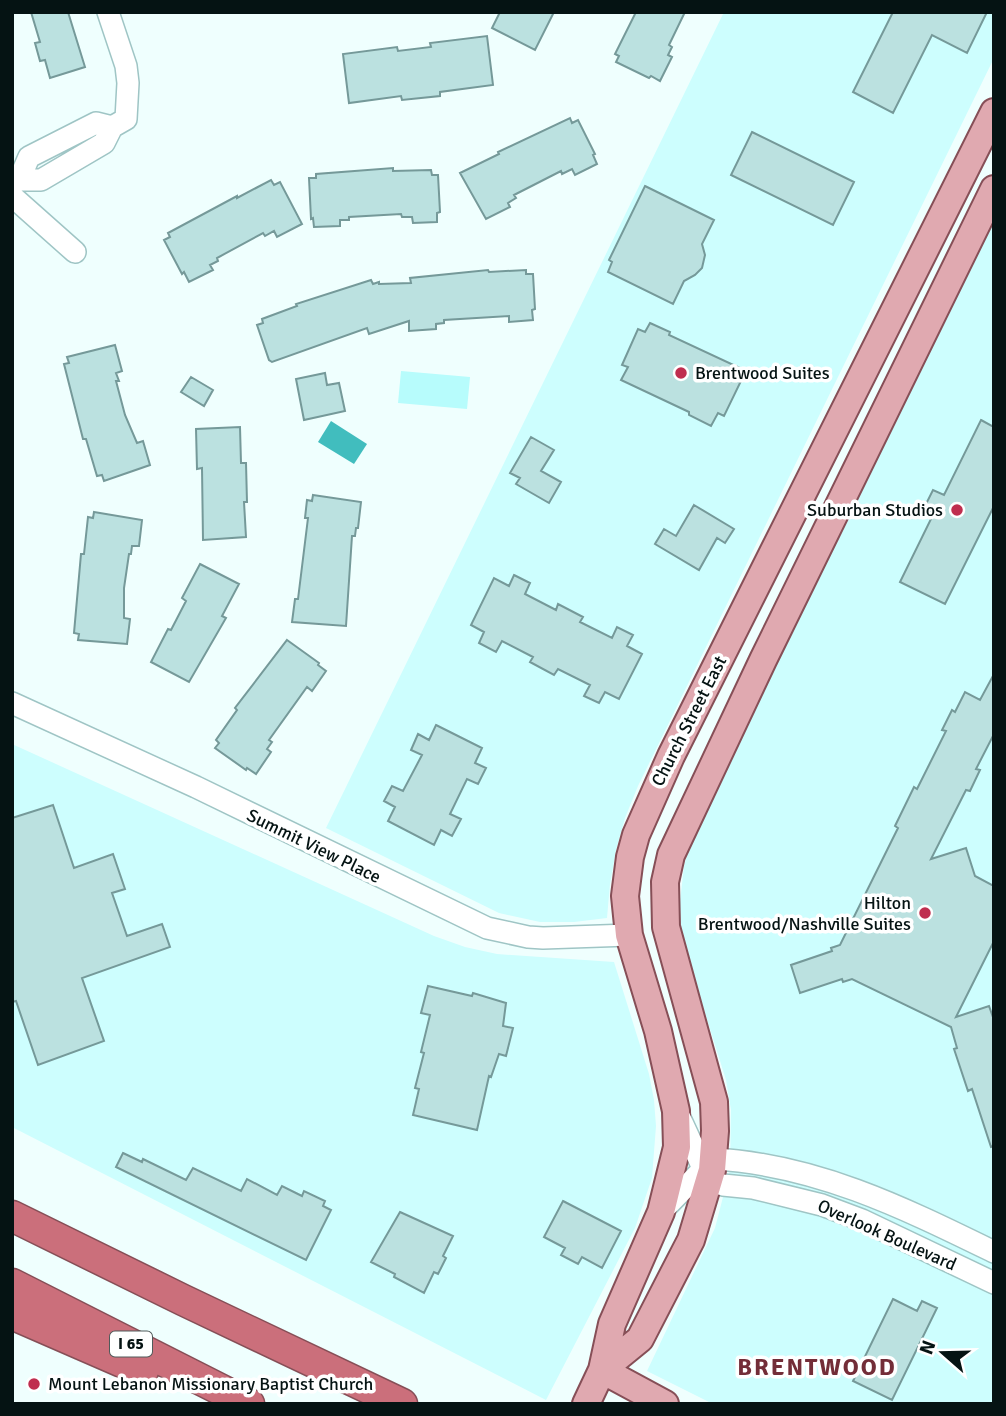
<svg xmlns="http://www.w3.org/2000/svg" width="1006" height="1416" font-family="Signika,sans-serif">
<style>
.built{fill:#cdfefe}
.green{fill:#b7fcfc}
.water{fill:#41bdbe}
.building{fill:#bbe1e0;stroke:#759999;stroke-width:2}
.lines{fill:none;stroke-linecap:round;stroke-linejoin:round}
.minor-casing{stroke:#9fc5c5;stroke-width:24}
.major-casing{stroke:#864f57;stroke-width:30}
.highway-casing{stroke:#864f57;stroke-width:33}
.minor{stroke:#fff;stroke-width:21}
.major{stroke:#e0a9b0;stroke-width:26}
.highway{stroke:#cb6f7b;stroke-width:30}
.poi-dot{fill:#bf2e4f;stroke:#fff;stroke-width:2.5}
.labels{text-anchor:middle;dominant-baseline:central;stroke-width:7;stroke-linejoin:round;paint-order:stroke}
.shield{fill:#fff;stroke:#505a5a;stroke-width:2}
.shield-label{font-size:16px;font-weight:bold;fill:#051313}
.poi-label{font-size:18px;fill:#051313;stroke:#fff;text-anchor:start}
.street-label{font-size:18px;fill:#051313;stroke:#fff}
.district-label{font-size:24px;font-weight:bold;letter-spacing:2px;fill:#732d38;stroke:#fff}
</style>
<rect width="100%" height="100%" fill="#effffe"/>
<!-- built -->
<path class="built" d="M724,12H994V58L638,786L625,818L616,850L610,884L607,918L574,922H540L499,913L326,828Z
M994,197V1404H713L647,1371L715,1228L730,1170L731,1110L726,1080L700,997L691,976L680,933L679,911L684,866L690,845Z
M12,744L434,936L465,947L497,954L614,962L649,1074L654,1100L656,1126L652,1178L635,1228L546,1400L12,1127Z"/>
<!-- green -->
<path class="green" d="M401,371L470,377L467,409L398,403Z"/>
<!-- water -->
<path class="water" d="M331,421L367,444L354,464L318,442Z"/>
<!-- building -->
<path class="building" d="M31,12H68L85,67L50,78L45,60L40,61L35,43L40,42Z
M500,12H554L535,50L492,28Z
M636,12H685L669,45L672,47L668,55L672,57L660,81L651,76L649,78L616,62L619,56L615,54Z
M893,12H987L967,53L932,35L893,113L853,92Z
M487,36L493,85L440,92V96L402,100L401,96L349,103L343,54L397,47L398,51L431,47L430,43Z
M570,118L572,123L578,120L595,154L593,155L597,164L575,175L572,169L562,174L561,171L514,195L516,198L508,203L510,207L486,219L460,173L499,154L498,152Z
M752,132L854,182L833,225L731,175Z
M393,168V171L431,170L432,175H438L440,212L437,213V222L413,223L412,217H402L401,214L349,217V220H340V226L314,227L313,218L311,219L309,178H316V174Z
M271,180L274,185L280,182L302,224L277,237L274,231L265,236L263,233L217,258L218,261L210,265L213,270L189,282L184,272L182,274L164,240L170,237L168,233L237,196V198Z
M645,186L714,220L702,244L705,255L702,268L695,275L684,281L673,304L608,272L612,262L609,260Z
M488,270L489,272L526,270V274H533L535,309L532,310L533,320L509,322V316L444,320V323L436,324V329L409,331V321L369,334L367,328L272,362L269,360L257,325L263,323L262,319L297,306L296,304L371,280L373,284L379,282V284L411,283L410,278Z
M650,323L670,332L669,335L740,368L736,378L741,381L724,416L718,413L711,426L689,415V412L621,380L628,367L622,365L638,329L645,332Z
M115,345L122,371L116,373L119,381H116L125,415L137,443L143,441L150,465L104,481L102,475L97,476L86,439H83L64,364L69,363L67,357Z
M325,373L327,385L339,383L345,411L304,420L296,379Z
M191,377L213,390L204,406L181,392Z
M981,420L994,427V506L945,604L900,582L931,519L921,514L933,490L944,495Z
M240,427L241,463H246L247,502H244L246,537L203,540L202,468L197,469L196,429Z
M531,437L554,450L541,471L561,482L549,503L516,484L520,478L510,473Z
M313,495L361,502L358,528H356L355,536H352L346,626L292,622L295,599H298L308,518H305L307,500L312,501Z
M694,505L734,529L725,543L717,538L699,570L655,544L664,529L676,536Z
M94,512L142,520L139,546H132L131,554H129L124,588V618L130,619L127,644L78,640L79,634L74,633L81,554H84L88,517L93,518Z
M200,564L239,584L222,616L226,618L189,682L151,662L168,629L171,630L186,601L182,598Z
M514,575L530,583L525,594L556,610L558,604L583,617L580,622L612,638L617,627L633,635L627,646L642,654L619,699L605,692L599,703L584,696L590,685L558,669L554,675L530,662L533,657L502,641L496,652L479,643L484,632L471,625L494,578L509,586Z
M287,640L319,663L318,665L326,671L312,691L307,687L269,740L272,742L267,749L271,752L256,774L247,768L246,770L215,748L219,743L216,740L237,710L235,708Z
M994,674V734L976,769L980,770L970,791L966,790L931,859L966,848L975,876L994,886V941L956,1017L989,1006L994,1020V1146L991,1147L972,1089L968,1091L954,1049L957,1048L951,1027L852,979L843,982L842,979L800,993L791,965L832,951L831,948L840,945L898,828L895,826L914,787L917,789L946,731L942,730L952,710L955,712L965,692L980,700Z
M436,725L482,748L475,763L486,768L478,784L467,779L450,814L461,819L452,836L441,830L434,845L388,821L395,807L384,801L392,786L403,791L422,755L411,750L418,734L429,740Z
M53,805L74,868L113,854L125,889L112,893L127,936L162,924L170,947L82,978L104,1041L38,1065L16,1001L12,1002V818Z
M428,986L472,996L473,993L506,1003L503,1026L513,1028L506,1056L499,1054L491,1077L489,1076L477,1130L413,1115L419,1089L415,1088L424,1053L421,1052L430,1015L421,1013Z
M123,1153L142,1162L143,1159L186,1180L193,1168L241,1191L247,1179L277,1195L282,1186L302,1196L304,1191L325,1201L323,1206L331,1210L306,1260L116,1167Z
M563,1201L621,1231L602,1268L582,1257L578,1264L561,1255L565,1248L544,1237Z
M400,1212L453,1236L443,1256L446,1258L438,1274L434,1272L424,1293L394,1277L395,1274L371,1262Z
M893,1299L917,1311L922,1301L937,1308L892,1400L853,1381Z"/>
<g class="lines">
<defs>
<path id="minor" d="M19,180L29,157L96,123L112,127
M12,182L19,180H41L104,143L112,127L126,119L128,83L126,66L108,12
M12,196L75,252
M12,703L196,787L487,928L528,937L543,938L629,935
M679,1116L709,1181L723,1185L753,1188L822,1205L862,1220L994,1283
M661,1212L713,1159C815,1164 904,1208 994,1252"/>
<path id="major" d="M602,1370L640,1339L691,1240L712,1170L715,1131L714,1102L666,927L665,882L671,855L763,660L994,189
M602,1370L665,1404
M586,1404L602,1370L612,1324L661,1212L677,1147L676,1111L658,1031L629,935L625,896L630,857L636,835L671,756L994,112"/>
<path id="highway" d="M12,1216L183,1300L402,1404
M12,1284L249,1404
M12,1314L143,1371"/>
</defs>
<!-- minor casing -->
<use href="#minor" class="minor-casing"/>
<!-- major casing -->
<use href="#major" class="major-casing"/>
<!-- highway casing -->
<use href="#highway" class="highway-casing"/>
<!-- minor -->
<use href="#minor" class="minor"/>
<!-- major -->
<use href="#major" class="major"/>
<!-- highway -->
<use href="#highway" class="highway"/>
</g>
<!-- markers -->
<g class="poi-dot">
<circle cx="681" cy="373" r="7"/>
<circle cx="957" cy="510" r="7"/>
<circle cx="925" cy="913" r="7"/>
<circle cx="34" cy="1384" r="7"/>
</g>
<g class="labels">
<!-- shield labels -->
<rect class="shield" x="110" y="1331.5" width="42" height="25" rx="5"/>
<g class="shield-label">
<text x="131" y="1344">I 65</text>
</g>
<!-- poi labels -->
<g class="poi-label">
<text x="695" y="373">Brentwood Suites</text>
<text x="943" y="510" text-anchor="end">Suburban Studios</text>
<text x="911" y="903" text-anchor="end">Hilton<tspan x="911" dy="21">Brentwood/Nashville Suites</tspan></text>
<text x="48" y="1384">Mount Lebanon Missionary Baptist Church</text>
</g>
<!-- street labels -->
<g class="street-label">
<text transform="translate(689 721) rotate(-63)">Church Street East</text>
<text transform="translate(314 846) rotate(26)">Summit View Place</text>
<text transform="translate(887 1235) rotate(24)">Overlook Boulevard</text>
</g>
<!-- district labels -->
<g class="district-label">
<text x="817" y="1367">BRENTWOOD</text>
</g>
</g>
<!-- border -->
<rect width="1006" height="1416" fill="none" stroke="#051313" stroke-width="28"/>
<!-- north arrow -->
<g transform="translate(943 1353) rotate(290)" stroke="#ffffff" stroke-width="5" paint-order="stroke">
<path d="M0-5L12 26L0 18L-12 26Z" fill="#051313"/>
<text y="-10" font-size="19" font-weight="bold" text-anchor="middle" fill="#051313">N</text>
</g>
</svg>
